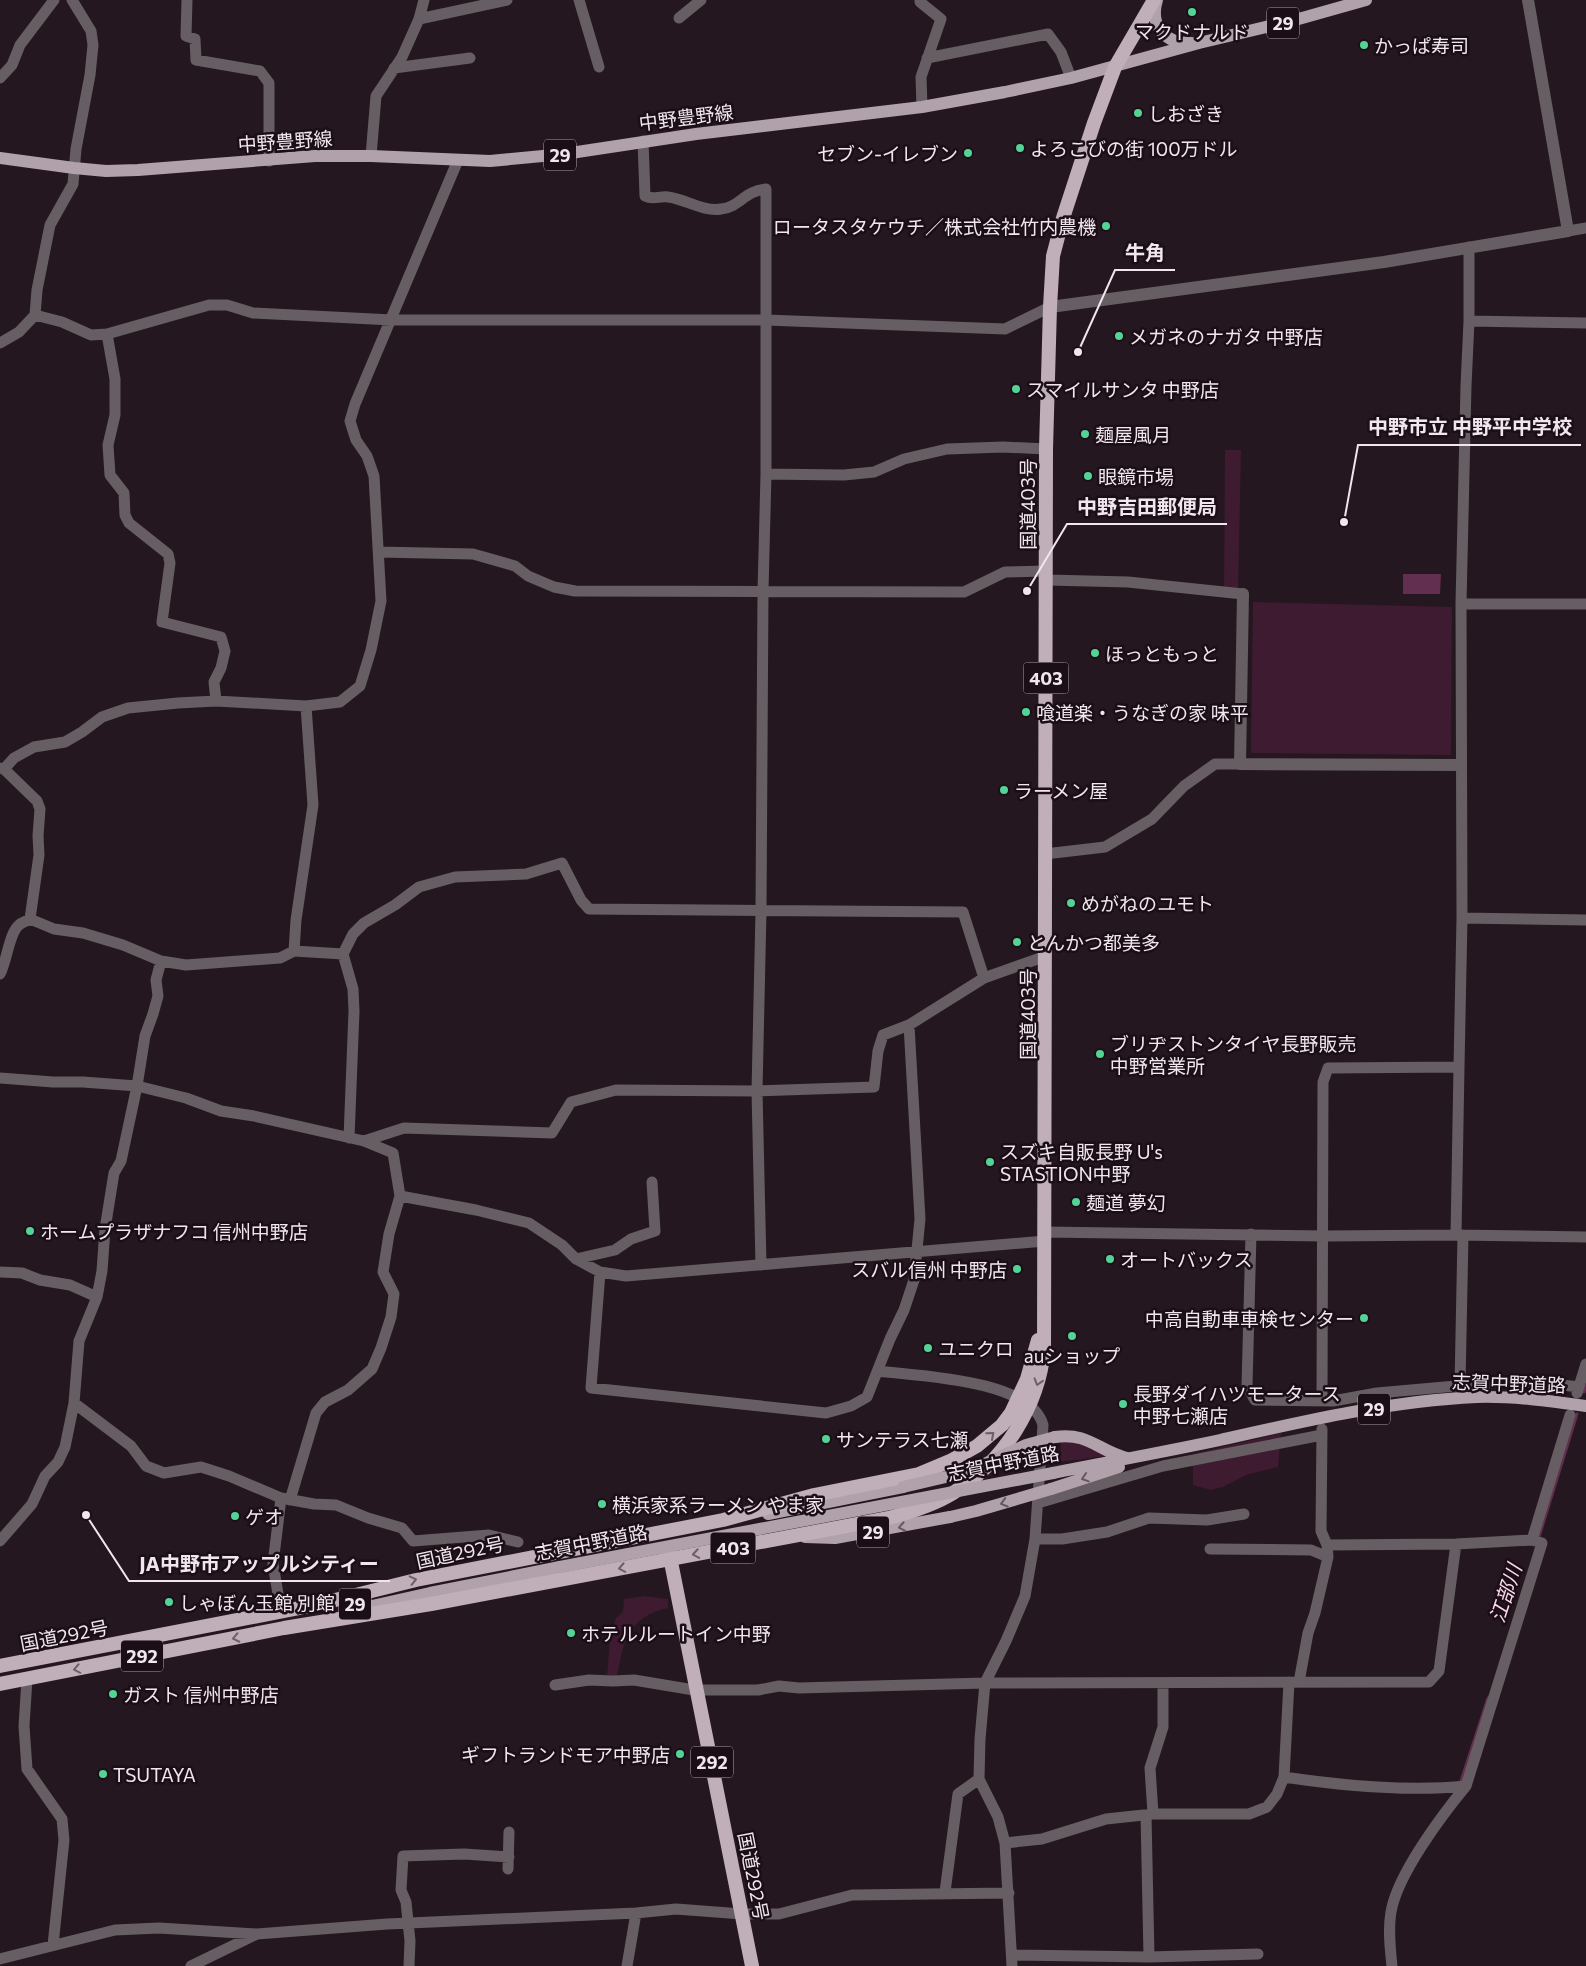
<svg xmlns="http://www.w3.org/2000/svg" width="1586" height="1966" font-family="Commissioner,'Noto Sans JP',sans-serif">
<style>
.green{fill:#3e1b31}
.water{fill:#632f50}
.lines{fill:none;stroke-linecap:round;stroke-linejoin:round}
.stream{stroke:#632f50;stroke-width:3}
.minor{stroke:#665e62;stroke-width:11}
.tertiary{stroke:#665e62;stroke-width:12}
.primary{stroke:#b1a1aa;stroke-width:12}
.trunk{stroke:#c0aeb8;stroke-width:14}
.primary-bridge{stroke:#b1a1aa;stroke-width:12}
.oneway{stroke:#6e5e67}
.oneway2{stroke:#665860}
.poi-dot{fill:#53d396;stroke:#1b0e16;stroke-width:2}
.labels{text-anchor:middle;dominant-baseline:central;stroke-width:5;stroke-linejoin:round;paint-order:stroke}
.shield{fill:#1b0e16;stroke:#b0a5ac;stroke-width:1}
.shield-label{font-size:18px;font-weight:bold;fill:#f0e6ec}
.poi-label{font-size:19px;fill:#f0e6ec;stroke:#1b0e16;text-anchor:start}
.street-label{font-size:19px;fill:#f0e6ec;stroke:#1b0e16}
.water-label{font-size:20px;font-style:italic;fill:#fcd9ed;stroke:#1b0e16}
.leader{fill:none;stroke:#f0e6ec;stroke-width:2}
.callout-dot{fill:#f0e6ec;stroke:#1b0e16;stroke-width:2}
.callout-label{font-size:20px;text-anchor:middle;font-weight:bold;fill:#f0e6ec;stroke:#1b0e16;stroke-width:5;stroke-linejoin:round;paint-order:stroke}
</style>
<rect width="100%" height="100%" fill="#25171f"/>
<!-- green -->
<path class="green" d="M1225,450H1241L1238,594L1224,592Z
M1253,602L1452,607L1451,755L1251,753Z
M1281,1433L1278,1467L1246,1475L1223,1487L1211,1490L1193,1485V1454Z
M1061,1441L1081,1443L1106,1456L1060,1462Z
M644,1596L668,1599V1608C628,1617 624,1641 617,1676L607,1677L610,1640L616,1618L623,1612L624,1599Z"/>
<!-- water -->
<path class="water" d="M1403,574H1441L1440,594H1403Z"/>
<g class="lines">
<!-- stream -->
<path class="stream" d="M1584,1392L1586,1386
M1538,1540L1577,1414
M1461,1781L1488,1698"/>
<!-- minor -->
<path class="minor" d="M187,0L186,36L195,39L196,60L260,71L269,83V161
M579,0L599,67
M920,0V2L941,19L921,77L922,107
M679,18L701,0
M419,19L507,0
M927,58L1048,34L1061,52L1071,78
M394,68L470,58
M0,78L12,65L20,45L54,0
M643,141L645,196C653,200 659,196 668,197C685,199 703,212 721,209C740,207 744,191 766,189V474L763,591L761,911L757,1091L761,1265
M371,156L376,96L402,57L419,19L424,0
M1568,231L1586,228
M35,315L62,322L91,335L107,334L209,305H227L253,313L392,320H766L1005,329L1050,307
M1469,321L1586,323
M107,334L115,379V415L108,445L110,475L124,493L125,515L129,523L168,554L170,563L162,622L221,637L225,651L221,668L214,682L216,701
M0,343L19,332L35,315L37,290L50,225L73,184L76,149L90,75L93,45L91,31L72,0
M766,474L844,475L874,472L904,459L947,449L1003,447L1046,449
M379,552L473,554L515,566L528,576L554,587L575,591L964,592L1005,572L1046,571
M1047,580L1128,582L1243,594
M1461,604H1586
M0,768L4,769L37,801L40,809L38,836L39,855L30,919C27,921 22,922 19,925C9,933 7,961 0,974
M4,769L14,758L34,747L65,742L82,732L102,717L128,708L178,703L216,701L306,706L340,702L360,686L371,650L381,601L374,476L367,456L356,440L350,421L355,404L458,160
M1045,854L1105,847L1152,819L1184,786L1215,764H1240
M1462,918L1586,920
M30,919L54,929L83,933L123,945L161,961L186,965L280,958L294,951L343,954L353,934L364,923L395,905L419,887L455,877L526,874L562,863L581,900L589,909L963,912L984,978
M294,951L296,920L313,805L306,706
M343,954L353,989L354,1011L349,1138
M0,1078L53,1082H83L137,1086L186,1098L221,1111L254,1116L364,1141L393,1153L400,1196L476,1210L529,1223L562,1245L576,1259L600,1272L626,1276L1045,1241
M364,1141L404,1128L552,1133L571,1102L616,1090L757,1091L874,1087L878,1051L883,1035L909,1025L984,978L1046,956
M1045,1232L1324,1236L1456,1235L1586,1237
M1251,1234L1247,1386L1255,1400L1333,1401L1377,1393L1501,1382H1537L1579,1387
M1456,1235L1459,1067
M576,1259L615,1250L631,1239L655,1231L652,1182
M0,1272L22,1273L40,1280L70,1285L97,1297
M600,1272L591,1388L826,1413L851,1406L867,1397L890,1339L904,1310L914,1280L920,1219L909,1025
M878,1371C917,1376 1031,1379 1043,1425L1035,1539L1025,1596L1006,1641L985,1683L980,1739L979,1779L998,1817L1005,1843L1012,1966
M1460,1385L1463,1235
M1577,1393L1586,1364
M1322,1400L1323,1082L1328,1068L1459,1067L1462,918L1461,604L1466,386L1469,321V247
M74,1403L131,1446L146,1466L164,1473L201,1467L229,1476L281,1498L314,1504L336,1505L368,1518L402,1528L413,1541L489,1535L518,1542
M290,1500L316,1413L325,1402L348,1390L372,1369L381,1348L391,1317L394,1294L383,1272L389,1234L400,1196
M1038,1503L1163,1466L1322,1435
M1035,1539H1062L1107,1532L1149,1518L1207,1520L1244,1514
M0,1541L32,1504L45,1476L58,1462L65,1447L74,1403L79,1341L97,1297L102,1271L105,1229L114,1173L121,1161L137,1086L145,1036L153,1014L158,996L156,980L161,961
M1327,1545L1456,1544L1532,1540
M1210,1549L1311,1550L1328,1557
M281,1612L273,1564L281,1498
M27,1679L24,1726L27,1769L62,1819L64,1840L53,1945
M1299,1682L1308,1633L1315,1613L1328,1557L1327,1545L1321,1531L1322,1429
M555,1685L589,1680L613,1681L634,1680L694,1690H758L779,1686L799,1688L985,1683L1429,1682L1439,1671L1456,1544
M1284,1777C1344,1786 1406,1792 1466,1786
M1153,1814L1150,1768L1163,1727V1684
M1146,1815L1149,1957
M1005,1843L1042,1839L1106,1819L1153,1814H1249L1267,1807L1277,1794L1284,1777L1289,1682
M508,1869L509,1832
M945,1892L958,1794L979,1779
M1012,1955L1149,1957L1258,1954
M0,1959L115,1930L159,1928L257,1934L387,1924L636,1913L676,1909L742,1914H779L852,1895L1009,1893
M191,1966L257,1934
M409,1966L410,1941L406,1902L401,1890L403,1856L464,1854L509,1857
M627,1966L636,1913
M1392,1966C1390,1948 1388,1929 1391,1912C1397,1875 1442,1815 1466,1786L1542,1543L1532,1540L1570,1415"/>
<!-- tertiary -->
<path class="tertiary" d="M1050,307L1384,262L1568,231L1528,0
M1243,594L1240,764L1461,765"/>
<!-- primary -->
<path class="primary" d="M1157,0C1149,26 1165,44 1192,43
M0,158L74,168L106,171L138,170L315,156H371L490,161L564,154L696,134L922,107L1005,92L1071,78L1199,43L1295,20L1366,0
M1055,1437C1089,1432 1098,1451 1127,1458
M1053,1473C1108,1462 1164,1452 1220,1440C1304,1421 1390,1401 1477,1397C1513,1396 1550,1401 1586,1406
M1051,1489L1119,1467
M768,1514L903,1487
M805,1537L835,1538L950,1517
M345,1612L430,1593L560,1567"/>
<!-- trunk -->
<path class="trunk" d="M669,1552L752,1966
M0,1666L315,1605L416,1580L723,1520L814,1495L919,1474L950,1461L977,1446L1002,1425L1011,1413L1027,1379L1038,1340
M0,1684L284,1628L431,1604L889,1518C911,1512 934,1505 953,1493C1003,1462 1039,1407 1044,1349L1046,449L1050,307L1053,256L1063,218L1094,123L1115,67L1154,0"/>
<!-- primary-bridge -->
<path class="primary-bridge" d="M903,1487L967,1472L1026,1445L1055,1437
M950,1517L976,1511L1051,1489
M560,1567L1053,1473"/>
</g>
<!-- one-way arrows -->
<defs><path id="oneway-chevron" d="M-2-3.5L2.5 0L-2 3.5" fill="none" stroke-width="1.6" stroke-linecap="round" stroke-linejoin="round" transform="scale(1.25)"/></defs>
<g class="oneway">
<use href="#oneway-chevron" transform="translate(1038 1382) rotate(107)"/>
<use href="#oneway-chevron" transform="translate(991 1435) rotate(-41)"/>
<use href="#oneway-chevron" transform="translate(696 1554) rotate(170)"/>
<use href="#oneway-chevron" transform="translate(622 1568) rotate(169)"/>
<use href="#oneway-chevron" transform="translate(413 1580) rotate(-13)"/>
<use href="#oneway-chevron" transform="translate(236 1638) rotate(168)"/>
<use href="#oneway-chevron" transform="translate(77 1669) rotate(169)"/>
</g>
<g class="oneway2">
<use href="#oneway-chevron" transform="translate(1085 1478) rotate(162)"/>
<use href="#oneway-chevron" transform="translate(1004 1503) rotate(164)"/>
<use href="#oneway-chevron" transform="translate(902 1527) rotate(169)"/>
</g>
<!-- markers -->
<g class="poi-dot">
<circle cx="1192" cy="12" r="5"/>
<circle cx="1364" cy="45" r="5"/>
<circle cx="1138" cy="113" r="5"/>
<circle cx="1020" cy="148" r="5"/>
<circle cx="968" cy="153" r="5"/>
<circle cx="1106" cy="226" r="5"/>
<circle cx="1119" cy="336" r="5"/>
<circle cx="1016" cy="389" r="5"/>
<circle cx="1085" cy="434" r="5"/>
<circle cx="1088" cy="476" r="5"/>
<circle cx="1095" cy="653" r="5"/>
<circle cx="1026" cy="712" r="5"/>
<circle cx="1004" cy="790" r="5"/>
<circle cx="1071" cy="903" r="5"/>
<circle cx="1017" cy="942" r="5"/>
<circle cx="1100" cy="1054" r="5"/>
<circle cx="990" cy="1162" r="5"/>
<circle cx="1076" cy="1202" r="5"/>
<circle cx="30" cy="1231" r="5"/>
<circle cx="1110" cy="1259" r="5"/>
<circle cx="1017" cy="1269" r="5"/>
<circle cx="1364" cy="1318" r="5"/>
<circle cx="1072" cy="1336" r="5"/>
<circle cx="928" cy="1348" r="5"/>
<circle cx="1123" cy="1404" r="5"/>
<circle cx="826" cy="1439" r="5"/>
<circle cx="602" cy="1504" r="5"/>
<circle cx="235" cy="1516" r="5"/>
<circle cx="169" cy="1602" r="5"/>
<circle cx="571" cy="1633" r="5"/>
<circle cx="113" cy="1694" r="5"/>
<circle cx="680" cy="1754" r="5"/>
<circle cx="103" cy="1774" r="5"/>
</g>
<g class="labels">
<!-- shield labels -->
<g class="shield">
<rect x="1267" y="7.5" width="32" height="31" rx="4"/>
<rect x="544" y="139.5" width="32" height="31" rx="4"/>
<rect x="1023.5" y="662.5" width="45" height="31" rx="4"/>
<rect x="1358" y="1393.5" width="32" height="31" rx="4"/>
<rect x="857" y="1516.5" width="32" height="31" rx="4"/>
<rect x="710.5" y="1532.5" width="45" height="31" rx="4"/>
<rect x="339" y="1588.5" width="32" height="31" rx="4"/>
<rect x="121" y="1640.5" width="42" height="31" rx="4"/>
<rect x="691" y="1746.5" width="42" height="31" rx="4"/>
</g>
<g class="shield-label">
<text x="1283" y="23">29</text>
<text x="560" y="155">29</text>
<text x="1046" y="678">403</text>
<text x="1374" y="1409">29</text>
<text x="873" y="1532">29</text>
<text x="733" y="1548">403</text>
<text x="355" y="1604">29</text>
<text x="142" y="1656">292</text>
<text x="712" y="1762">292</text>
</g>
<!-- poi labels -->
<g class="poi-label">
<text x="1192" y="31" text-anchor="middle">マクドナルド</text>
<text x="1374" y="45">かっぱ寿司</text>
<text x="1148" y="113">しおざき</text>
<text x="1030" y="148">よろこびの街 100万ドル</text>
<text x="958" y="153" text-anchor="end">セブン-イレブン</text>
<text x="1096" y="226" text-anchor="end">ロータスタケウチ／株式会社竹内農機</text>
<text x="1129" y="336">メガネのナガタ 中野店</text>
<text x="1026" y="389">スマイルサンタ 中野店</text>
<text x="1095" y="434">麺屋風月</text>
<text x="1098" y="476">眼鏡市場</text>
<text x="1105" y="653">ほっともっと</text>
<text x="1036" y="712">喰道楽・うなぎの家 味平</text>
<text x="1014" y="790">ラーメン屋</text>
<text x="1081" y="903">めがねのユモト</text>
<text x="1027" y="942">とんかつ都美多</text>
<text x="1110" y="1043">ブリヂストンタイヤ長野販売<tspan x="1110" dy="22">中野営業所</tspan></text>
<text x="1000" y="1151">スズキ自販長野 U's<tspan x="1000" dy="22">STASTION中野</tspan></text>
<text x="1086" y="1202">麺道 夢幻</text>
<text x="40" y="1231">ホームプラザナフコ 信州中野店</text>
<text x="1120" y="1259">オートバックス</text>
<text x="1007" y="1269" text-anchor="end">スバル信州 中野店</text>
<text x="1354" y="1318" text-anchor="end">中高自動車車検センター</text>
<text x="938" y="1348">ユニクロ</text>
<text x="1072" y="1355" text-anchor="middle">auショップ</text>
<text x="1133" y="1393">長野ダイハツモータース<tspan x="1133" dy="22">中野七瀬店</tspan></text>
<text x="836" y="1439">サンテラス七瀬</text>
<text x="612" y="1504">横浜家系ラーメン やま家</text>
<text x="245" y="1516">ゲオ</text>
<text x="179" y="1602">しゃぼん玉館 別館</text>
<text x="581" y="1633">ホテルルートイン中野</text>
<text x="123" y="1694">ガスト 信州中野店</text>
<text x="670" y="1754" text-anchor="end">ギフトランドモア中野店</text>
<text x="113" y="1774">TSUTAYA</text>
</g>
<!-- street labels -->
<g class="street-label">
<text transform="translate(686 117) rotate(-7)">中野豊野線</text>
<text transform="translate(285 141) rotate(-4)">中野豊野線</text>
<text transform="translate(1027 504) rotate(-90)">国道403号</text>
<text transform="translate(1027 1014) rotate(-90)">国道403号</text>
<text transform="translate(1509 1383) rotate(2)">志賀中野道路</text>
<text transform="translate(1003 1463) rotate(-11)">志賀中野道路</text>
<text transform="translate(591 1542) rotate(-11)">志賀中野道路</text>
<text transform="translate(460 1552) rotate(-12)">国道292号</text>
<text transform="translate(64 1635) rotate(-11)">国道292号</text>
<text transform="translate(754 1876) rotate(79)">国道292号</text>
</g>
<!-- water labels -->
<g class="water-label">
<text transform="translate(1505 1593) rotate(-72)">江部川</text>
</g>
</g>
<!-- callouts -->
<path class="leader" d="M1078 352L1115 270H1175M1344 522L1358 445H1581M1027 591L1067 524H1227M86 1515L129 1581H390"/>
<g class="callout-dot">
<circle cx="1078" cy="352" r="5"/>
<circle cx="1344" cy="522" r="5"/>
<circle cx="1027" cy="591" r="5"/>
<circle cx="86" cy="1515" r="5"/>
</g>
<g class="callout-label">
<text x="1145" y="260">牛角</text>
<text x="1470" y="434">中野市立 中野平中学校</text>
<text x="1147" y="514">中野吉田郵便局</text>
<text x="259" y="1571">JA中野市アップルシティー</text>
</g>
</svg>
